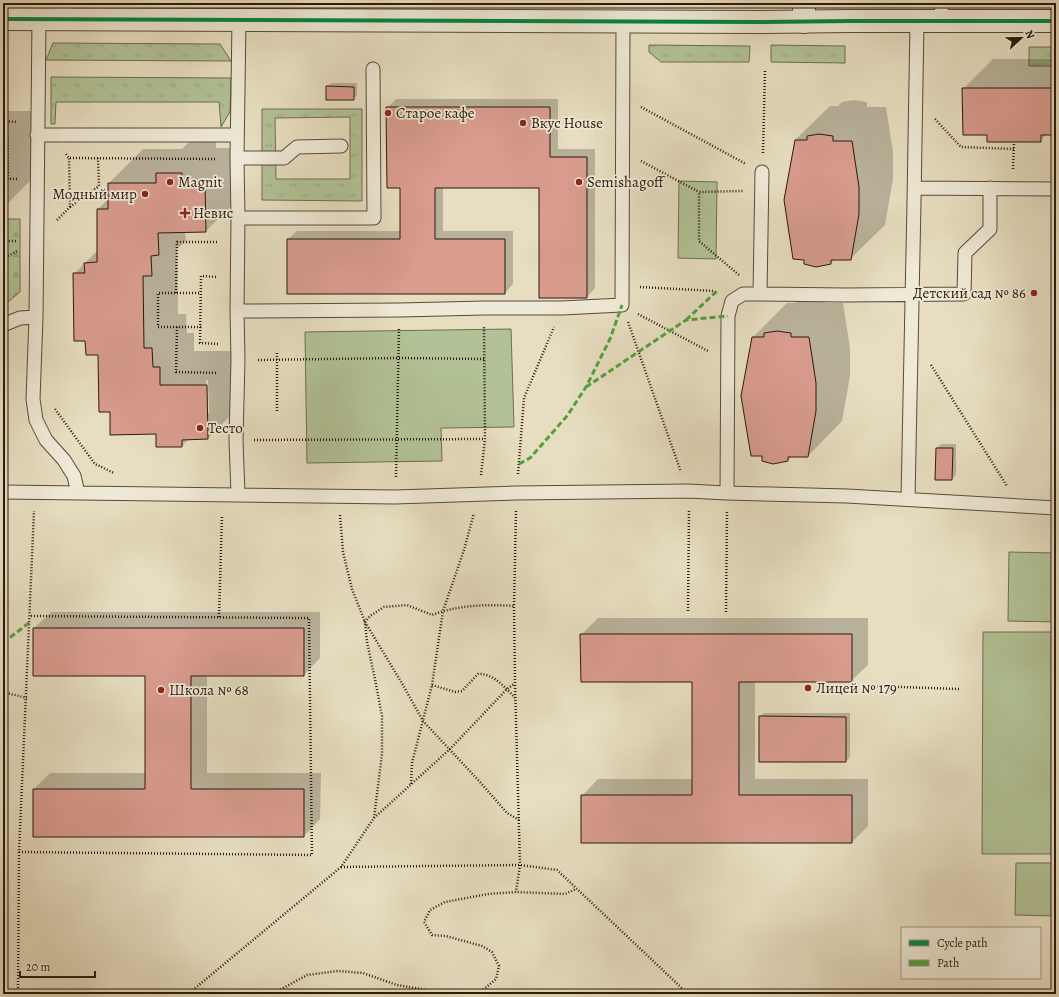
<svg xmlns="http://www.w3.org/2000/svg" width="1059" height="997" font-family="Alegreya,serif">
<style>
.grass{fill:url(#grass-tufts);stroke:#6e6e51;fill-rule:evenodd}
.forest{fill:url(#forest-firs);stroke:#6e6e51}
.park{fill:#b2c296;stroke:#6e6e51}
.shadow{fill:#0003;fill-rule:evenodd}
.building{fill:#d99c8f;stroke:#2a190c}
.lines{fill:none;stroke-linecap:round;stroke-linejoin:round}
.service-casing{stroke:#594a39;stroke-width:15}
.minor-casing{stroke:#594a39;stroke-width:24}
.tertiary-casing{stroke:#594a39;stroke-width:24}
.path{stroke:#2a190c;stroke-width:2.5;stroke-dasharray:1 2;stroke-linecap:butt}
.service{stroke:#efead7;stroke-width:13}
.minor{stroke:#efead7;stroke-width:22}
.tertiary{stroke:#efead7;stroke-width:22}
.quiet{stroke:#51a13e;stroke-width:3;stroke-dasharray:6 3;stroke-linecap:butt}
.cycleway-casing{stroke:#efead7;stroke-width:6}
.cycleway{stroke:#00873e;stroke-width:4}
.poi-dot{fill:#8f2418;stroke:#efead7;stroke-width:1.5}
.labels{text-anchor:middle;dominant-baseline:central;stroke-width:3.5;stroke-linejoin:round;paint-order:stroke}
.poi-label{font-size:15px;fill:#2a190c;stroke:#efead7;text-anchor:start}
</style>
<defs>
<pattern id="grass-tufts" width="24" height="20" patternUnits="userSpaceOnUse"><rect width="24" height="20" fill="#b2c296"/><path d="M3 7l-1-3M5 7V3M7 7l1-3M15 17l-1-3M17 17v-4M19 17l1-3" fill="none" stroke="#99a680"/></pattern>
<pattern id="forest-firs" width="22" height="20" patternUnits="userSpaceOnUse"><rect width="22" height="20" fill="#b2c296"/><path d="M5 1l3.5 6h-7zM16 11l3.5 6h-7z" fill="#99a680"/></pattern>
</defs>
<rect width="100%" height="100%" fill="#e7dec1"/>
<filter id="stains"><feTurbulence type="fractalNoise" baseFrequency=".005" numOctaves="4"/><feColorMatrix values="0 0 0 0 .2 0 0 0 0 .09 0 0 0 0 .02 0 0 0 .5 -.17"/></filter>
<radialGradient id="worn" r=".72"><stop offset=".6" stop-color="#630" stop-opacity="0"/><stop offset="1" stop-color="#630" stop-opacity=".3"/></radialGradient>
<!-- grass -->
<path class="grass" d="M53,43L220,44L231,61L46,60Z
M649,45L750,46L749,62H661L649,52Z
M771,45L845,46V63L771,62Z
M1029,47H1056V66H1029Z
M51,77L231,78L230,112L221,127L219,102H56L55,124H51Z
M262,109H362V201L262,200ZM350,117V179H276L275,118Z"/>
<!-- forest -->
<path class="forest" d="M3,219H20V292L3,306Z"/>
<!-- park -->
<path class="park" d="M679,181L717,182L716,259L678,258Z
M511,329L514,427L441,428L442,461L307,463L305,332Z
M1009,552L1056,553V622L1008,621Z
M983,632H1056V854H982Z
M1016,863H1056V916L1015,915Z"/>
<!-- shadow -->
<path class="shadow" d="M993,59H1056V134H1047L1040,141L988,134L963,89Z
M331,83H357V95L353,99L327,87Z
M396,99H558V149H595V288L587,297L540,187H443V231H513V284L505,293L288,239L297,231H401V187L387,108Z
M854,100L867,102V107H886L893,152V179L885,225L850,259H835L830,264L795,140L830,106H838L842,102Z
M3,111H34V177L3,208Z
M192,139H216V148H239L240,197L206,231H185L186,241L177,249L178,314H186L187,333H194V351H241L242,404L208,438L189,439L182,446L111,411L99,354L86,340L74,274L98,250V209L109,198V183L143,149H182ZM206,380H208L209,413H207Z
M800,299H825V303H843L850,348V376L842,421L808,456H792L788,460L753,337L787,303H795Z
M941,444H956V475L952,479H936L937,448Z
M51,612H320V658L304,675H207V773H321L320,819L304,836L34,789L50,773H146V675L34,628Z
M598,618H868V665L851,681H755V779H868V826L852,842L582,796L598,779H693V681L581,635Z
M764,713H850V757L846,761L760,717Z"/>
<!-- building -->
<path class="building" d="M326,86L354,87V100H326Z
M962,88H1056V135H1041V142H987V135H963Z
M386,107H550V157H587V298H539V188H435V239H505V294H287V239H400V188H387Z
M819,134L833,136V141H852L859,187V214L851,260H831V264L816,267L804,264V260L793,259L784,200L795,140H807V136Z
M156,173H182V182H205L206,232L158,233L159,255L151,256L152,276H143L144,348H152L153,367H160V385H207L208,439L182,440V447H156V434L110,435V412H99L98,355H86L85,341H74L73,273H85L84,263L97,262V209H108V183H156Z
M777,331L791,333V337H809L816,383V411L808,457H788V461L773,464L762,461V456H751L741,396L752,337H764V333Z
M936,448H953L952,480H935Z
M33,628H304V676H191V789H304V837H33V789H145V676H33Z
M580,634H852V682H739V795H852V843H581V795H692V682H581Z
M759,716L846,717V762H759Z"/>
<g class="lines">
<defs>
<path id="service" d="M23,3V19
M63,3L64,19
M239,20L237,158L238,218L237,311L400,310L484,308H562L622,305L623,22
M941,21L942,3
M37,135H237
M237,158H284L297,147L341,146
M915,188L1056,189
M238,218H374L373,69
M760,294L846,295L964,294L965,253L990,229V188
M237,311L238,360L236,440L238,494
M36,317L33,399L36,420L46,440L64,460L74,476L78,493
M3,325L20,318L36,317L39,19
M3,492L395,497L516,493L688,491L727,493L847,496L1056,508
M727,493L728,316L732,301L743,294H760L762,172
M908,499L914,202L917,21"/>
<path id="minor" d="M804,22V3"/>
<path id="tertiary" d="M3,19L759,22L851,21H1056"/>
</defs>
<!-- service casing -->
<use href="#service" class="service-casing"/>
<!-- minor casing -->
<use href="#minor" class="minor-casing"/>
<!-- tertiary casing -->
<use href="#tertiary" class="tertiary-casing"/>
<!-- path -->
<path class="path" d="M641,107L746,164
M935,119L961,147L1014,149
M3,121L18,122
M7,121L8,179H18
M763,153L765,69
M66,154L69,158L217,159
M641,161L699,192
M1013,169L1014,142
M70,207L99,186L98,158
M57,220L70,207L69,158
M3,241H18
M3,259L17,251
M739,275L699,241V192L743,191
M640,287L715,291
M176,293L177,242H218
M638,314L708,351
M628,322L681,472
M177,327L176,372L218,373
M201,327H158V293H201
M218,344L200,343L201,276L218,277
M258,360L399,358L484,359
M931,365L1007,486
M55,409L95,464L114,473
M277,411V351
M254,440L485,439
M518,474L524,398L554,327
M481,475L485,439L484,326
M396,477L399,328
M516,511L514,606L515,683L520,865L516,892
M340,515L343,552L352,589L365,622L403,685L423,721L480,782L507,813L519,820
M688,611L689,510
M726,612L727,512
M219,617L222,515
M432,685L455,692L462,691L478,674C493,673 506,688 515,698
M871,686L959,689
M3,692L27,698
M411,784L412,763L432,685L443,611L464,550L474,513
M374,818L382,754V716L375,679L367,642L365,622L370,616L384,607L407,605L432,615C458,605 487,604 514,606
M19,852L312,855L309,618L30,616
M341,867L520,865L557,870L688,994
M18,994L19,852L34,511
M188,994L341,867L374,818L450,749L507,689L514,684
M277,994L278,991L307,975L338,971L363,973L397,985L451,994
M472,994L483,990L496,979L499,966L492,952L482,946L446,936L432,935L424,922L430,910L445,902L488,894L516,892L565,894L576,889"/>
<!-- service -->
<use href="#service" class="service"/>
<!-- minor -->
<use href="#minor" class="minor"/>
<!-- tertiary -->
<use href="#tertiary" class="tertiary"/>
<!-- quiet -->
<path class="quiet" d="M686,320L717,291
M586,387L686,320L728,316
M519,464L530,458L567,416L586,387L610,339L622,305
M3,643L30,622"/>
<defs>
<path id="cycleway" d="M3,19L759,22L851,21H1056"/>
</defs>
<!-- cycleway casing -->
<use href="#cycleway" class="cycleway-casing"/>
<!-- cycleway -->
<use href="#cycleway" class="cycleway"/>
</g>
<!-- markers -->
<g class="poi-dot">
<circle cx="388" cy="113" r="4"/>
<circle cx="523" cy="123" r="4"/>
<circle cx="170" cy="182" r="4"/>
<circle cx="579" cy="182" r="4"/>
<circle cx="145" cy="194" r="4"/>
<path d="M183 207h4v4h4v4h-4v4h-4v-4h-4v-4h4z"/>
<circle cx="1034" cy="293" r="4"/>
<circle cx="200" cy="428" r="4"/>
<circle cx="808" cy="688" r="4"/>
<circle cx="161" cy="690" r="4"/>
</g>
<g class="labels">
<!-- poi labels -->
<g class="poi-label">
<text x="396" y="113">Старое кафе</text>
<text x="531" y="123">Вкус House</text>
<text x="178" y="182">Magnit</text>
<text x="587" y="182">Semishagoff</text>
<text x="137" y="194" text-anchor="end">Модный мир</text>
<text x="193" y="213">Невис</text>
<text x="1026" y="293" text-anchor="end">Детский сад № 86</text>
<text x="208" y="428">Тесто</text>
<text x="816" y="688">Лицей № 179</text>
<text x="169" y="690">Школа № 68</text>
</g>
</g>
<!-- margin -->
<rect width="1059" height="997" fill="none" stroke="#e7dec1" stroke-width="16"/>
<rect x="4" y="4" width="1051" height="989" fill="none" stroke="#2a190c" stroke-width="2"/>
<rect x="8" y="8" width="1043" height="981" fill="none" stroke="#2a190c"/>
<!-- legend -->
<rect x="901" y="927" width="140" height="52" fill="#efead7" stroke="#a09686"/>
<rect x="909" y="940" width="20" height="6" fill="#00873e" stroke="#a09686"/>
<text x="937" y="947" font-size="12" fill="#2a190c">Cycle path</text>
<rect x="909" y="960" width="20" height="6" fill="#51a13e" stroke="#a09686"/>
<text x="937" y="967" font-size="12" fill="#2a190c">Path</text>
<!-- north arrow -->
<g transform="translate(1021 38) rotate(68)" stroke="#efead7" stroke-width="3" paint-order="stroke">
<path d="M0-3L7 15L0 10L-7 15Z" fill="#2a190c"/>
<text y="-6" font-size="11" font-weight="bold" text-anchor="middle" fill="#2a190c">N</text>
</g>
<!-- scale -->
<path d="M20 971v6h75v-6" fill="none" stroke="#2a190c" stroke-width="2"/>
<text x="26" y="971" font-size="12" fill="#2a190c" stroke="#efead7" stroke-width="3" paint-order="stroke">20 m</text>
<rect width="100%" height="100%" filter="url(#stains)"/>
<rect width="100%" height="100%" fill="url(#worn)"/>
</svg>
